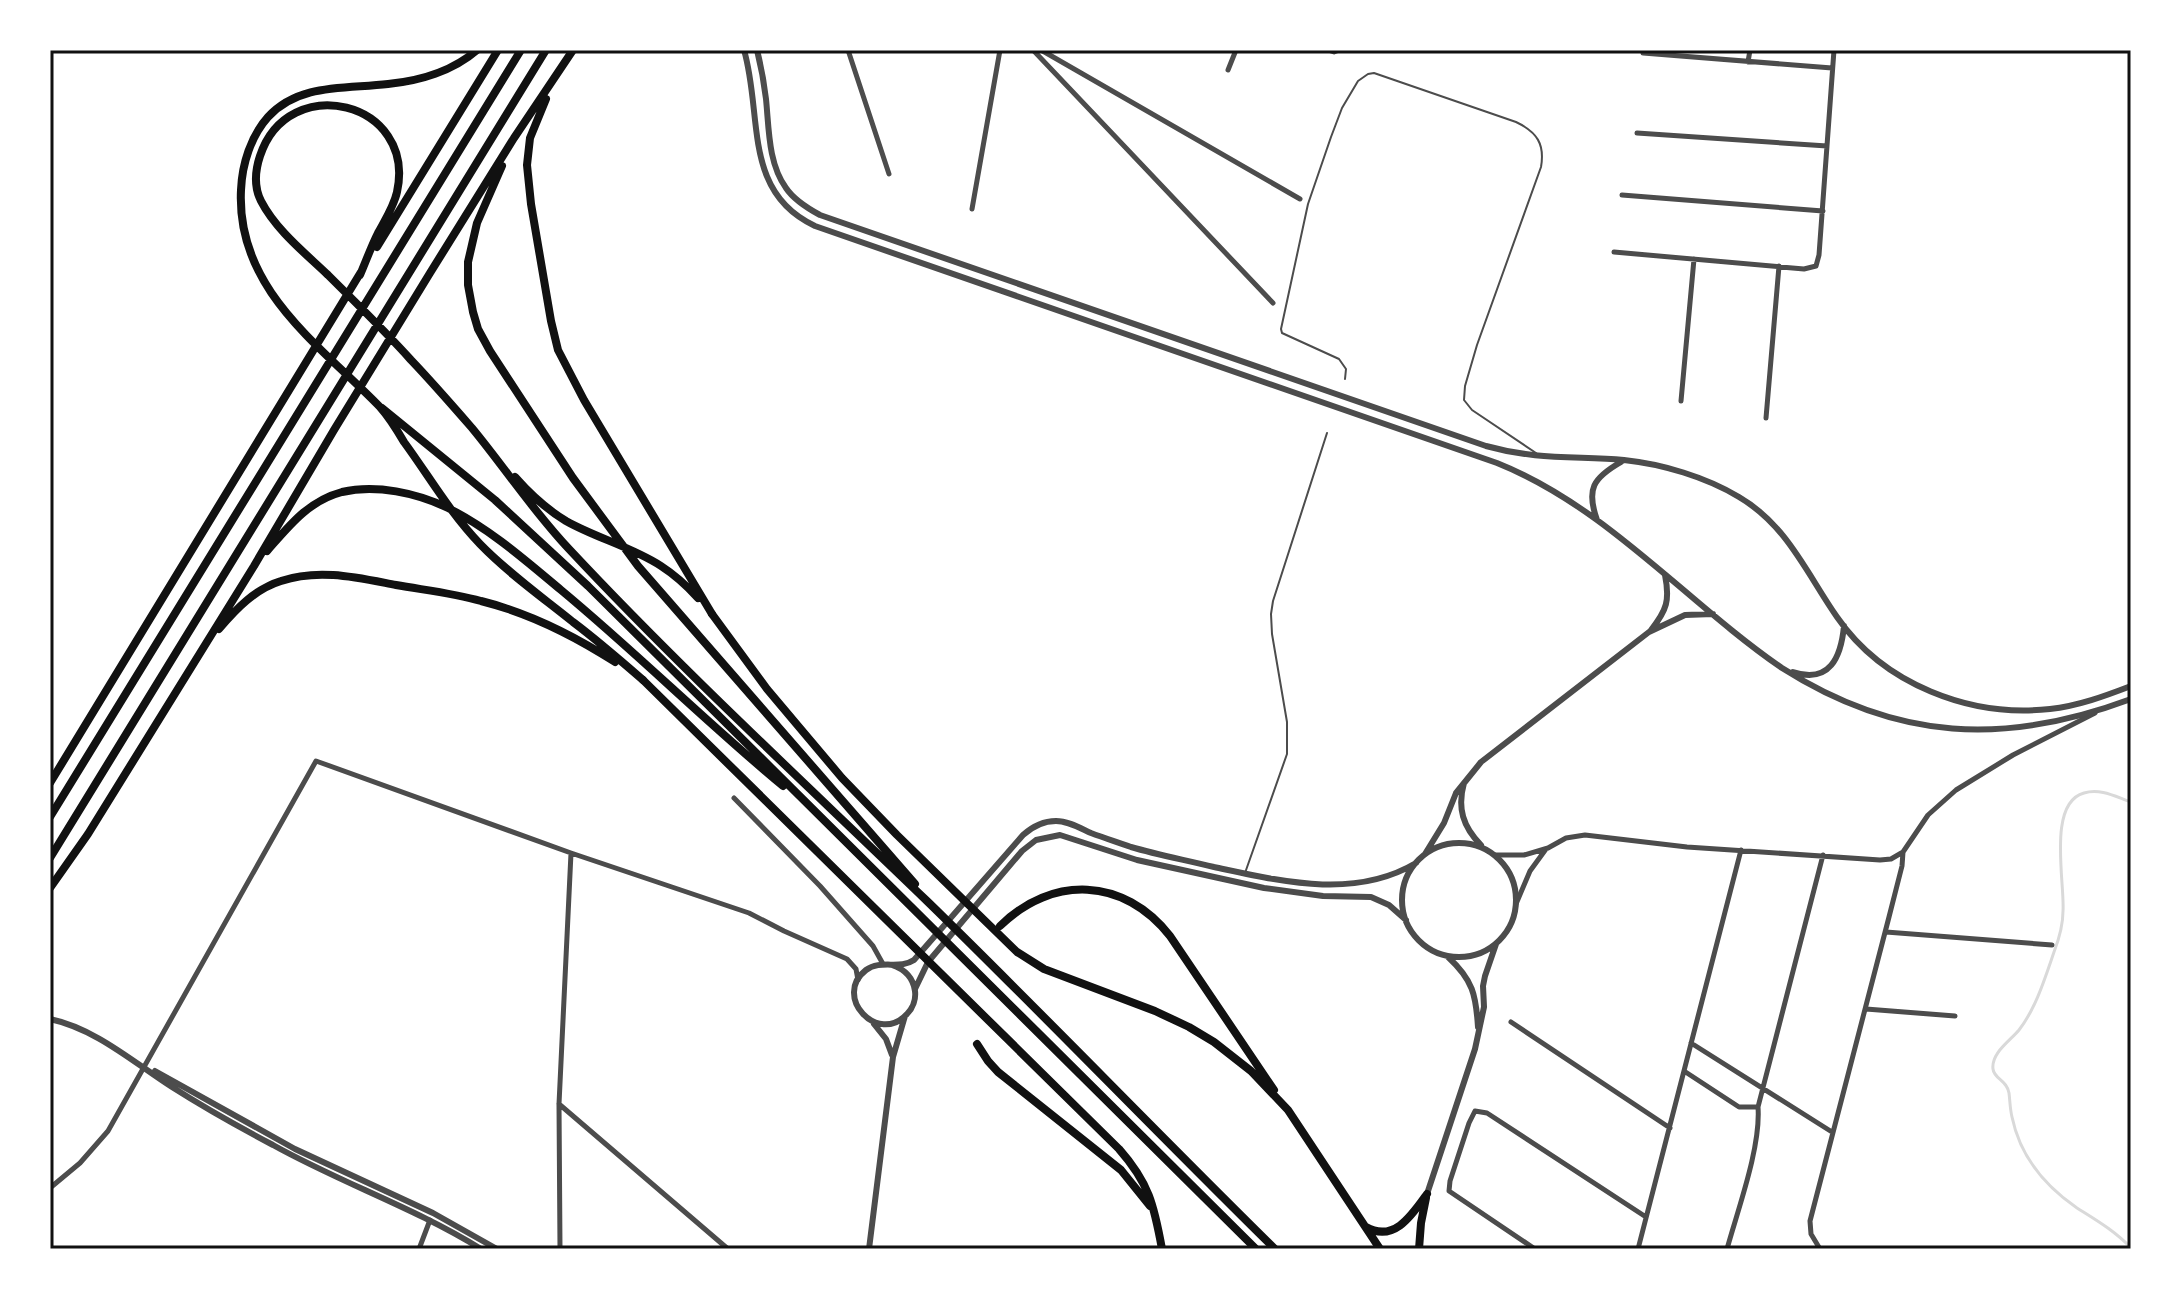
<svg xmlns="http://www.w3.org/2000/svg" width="2181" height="1299" font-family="'Source Sans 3',sans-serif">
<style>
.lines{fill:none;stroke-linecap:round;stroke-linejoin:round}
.stream{stroke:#d9d9d9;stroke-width:3}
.service{stroke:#4c4c4c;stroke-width:2}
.minor{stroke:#4c4c4c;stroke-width:5}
.tertiary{stroke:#4c4c4c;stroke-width:6}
.trunk{stroke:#111;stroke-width:8}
.motorway{stroke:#111;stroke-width:8}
.neatline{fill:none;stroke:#111;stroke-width:3}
</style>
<rect width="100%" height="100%" fill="#fff"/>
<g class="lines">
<!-- stream -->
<path class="stream" d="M2131,802C2116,797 2101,788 2084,793C2047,803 2065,883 2063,911C2063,925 2059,939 2054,952C2045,978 2036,1008 2019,1030C2010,1041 1991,1053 1993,1069C1994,1079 2007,1080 2009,1093C2010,1101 2010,1109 2012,1117C2020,1156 2045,1186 2077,1208C2096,1220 2115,1231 2131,1248"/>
<!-- service -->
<path class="service" d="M1345,379L1346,369L1339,359L1282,333L1281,329L1308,204L1331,137L1342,108L1358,81L1368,74L1374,73L1516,122C1537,132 1545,144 1541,167L1477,345L1465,386L1464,400L1472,410L1536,453
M1245,873L1287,754V722L1272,634L1271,614L1273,601L1327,433"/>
<!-- minor -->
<path class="minor" d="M848,50L889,174
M1033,50L1273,303
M1041,50L1300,199
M1328,50L1334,52L1339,50
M1643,53L1832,68
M1748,62L1750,50
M1228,70L1236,50
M1637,133L1827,146
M1622,195L1823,211
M972,209L1000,50
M1614,252L1804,269L1816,266L1819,255L1834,50
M1681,401L1694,259
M1766,418L1779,266
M734,798L820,886L873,946L883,964
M1495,855H1524L1548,848L1566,838L1585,835L1687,847L1880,860L1891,859L1903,852
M1516,904L1530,871L1546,849
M1886,932L2052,945
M1866,1009L1955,1016
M1511,1022L1670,1128
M1691,1043L1832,1132
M1684,1071L1739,1107H1758
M559,1104L728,1249
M50,1188L80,1163L108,1131L316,761L571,853L749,913L784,931L847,959L856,969L858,980
M419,1249L430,1220
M560,1249L559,1104L571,853
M1535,1249L1449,1191L1450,1181L1469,1123L1475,1111L1487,1113L1646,1217
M1638,1249L1741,850
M1727,1249C1738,1209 1761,1147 1758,1107L1823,855
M1820,1249L1811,1234L1810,1221L1889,917L1902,866L1903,852L1928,815L1956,790L2013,755L2095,713"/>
<!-- tertiary -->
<path class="tertiary" d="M744,50C763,115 742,192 815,226L1497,463C1607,507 1686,602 1782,668C1897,741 2005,746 2131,699
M757,50C761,66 764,82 766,99C769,128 768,163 786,188C794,200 807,208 820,215L1486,446C1536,460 1575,456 1624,460C1662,464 1706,477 1739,497C1787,525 1807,574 1837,617C1883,684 1970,718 2050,709C2078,706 2105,696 2131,686
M1597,520C1586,489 1593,478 1621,462
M1651,630C1667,610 1670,600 1665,575
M1793,672C1830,684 1841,657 1844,626
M1464,783C1457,808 1463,827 1481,845
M1402 900a57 57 0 1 1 114 0a57 57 0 1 1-114 0Z
M1425,854L1444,823L1456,793L1481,762L1649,632L1685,615L1713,614
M1448,957C1473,980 1476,995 1478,1027
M892,965C904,969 913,977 915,991C916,999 913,1008 907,1014C878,1046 832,996 866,970C881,959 899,970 914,960L1023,835C1033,826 1043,821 1056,821C1068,821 1080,828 1091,833C1104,838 1117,842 1131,847C1158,855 1186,860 1214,867C1280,881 1354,900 1416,863
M915,989L928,962L1022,851L1036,840L1060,835L1137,860L1264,888L1323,896L1371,897L1389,905L1406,920
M50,1019C96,1029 133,1062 172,1087C205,1108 239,1127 273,1145C341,1183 415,1208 481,1249
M874,1024L886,1039L892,1055
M155,1071L295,1149L433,1213L497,1249
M1427,1194L1475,1049L1484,1007L1483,986L1485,976L1496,944
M869,1249L893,1057L905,1016"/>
<!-- trunk -->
<path class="trunk" d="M712,614L767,689L842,778L897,835L1017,952L1044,969L1155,1011L1189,1027L1214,1042L1251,1071L1288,1110L1380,1249
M643,680L1119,1149C1149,1183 1154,1205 1162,1249
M1000,926C1052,875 1124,877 1170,936L1274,1090
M977,1044L988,1061L998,1072L1121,1170L1150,1206
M1366,1227C1394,1243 1412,1215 1427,1194
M1419,1249L1421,1223L1426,1198"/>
<!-- motorway -->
<path class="motorway" d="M477,50C453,71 419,81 388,84C346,89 299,83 268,117C251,136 242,164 241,190C236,289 319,344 380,407C389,417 397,430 404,442C429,476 450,513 480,544C508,573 542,597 573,622C597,640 620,660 643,680
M546,99L530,138L527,165L531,204L551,321L558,350L584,400L712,614
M502,166L477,223L468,262V285L473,312L478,329L490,351L573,478L638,566L915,884
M377,247L498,50
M360,275C366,261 371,247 378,233C385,220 394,206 397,192C417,101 288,70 260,156C255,171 254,187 261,201C276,230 305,253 328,275C356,303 385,331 411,360C432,382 452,405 472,428C505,468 533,511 569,549C683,671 807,785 927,901C1044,1015 1158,1134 1275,1249
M382,408L495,500L588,586L1256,1249
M515,477C530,494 546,509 566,521C596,538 632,547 661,566C675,575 687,586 698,598
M267,551C289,526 308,501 342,492C376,484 417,493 448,508C490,529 525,560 561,590C637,653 707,723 783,786
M219,629C236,609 255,589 281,581C319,568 359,578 396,585C424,590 453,593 481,601C529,613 573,635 615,662
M50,783L361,272
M50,817L521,50
M50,858L546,50
M50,888L88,834L254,566L334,430L430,273L514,138L573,50"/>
</g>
<!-- border -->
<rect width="2181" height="1299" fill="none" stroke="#ffffff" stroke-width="104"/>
<rect x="52" y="52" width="2077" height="1195" class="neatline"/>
</svg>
